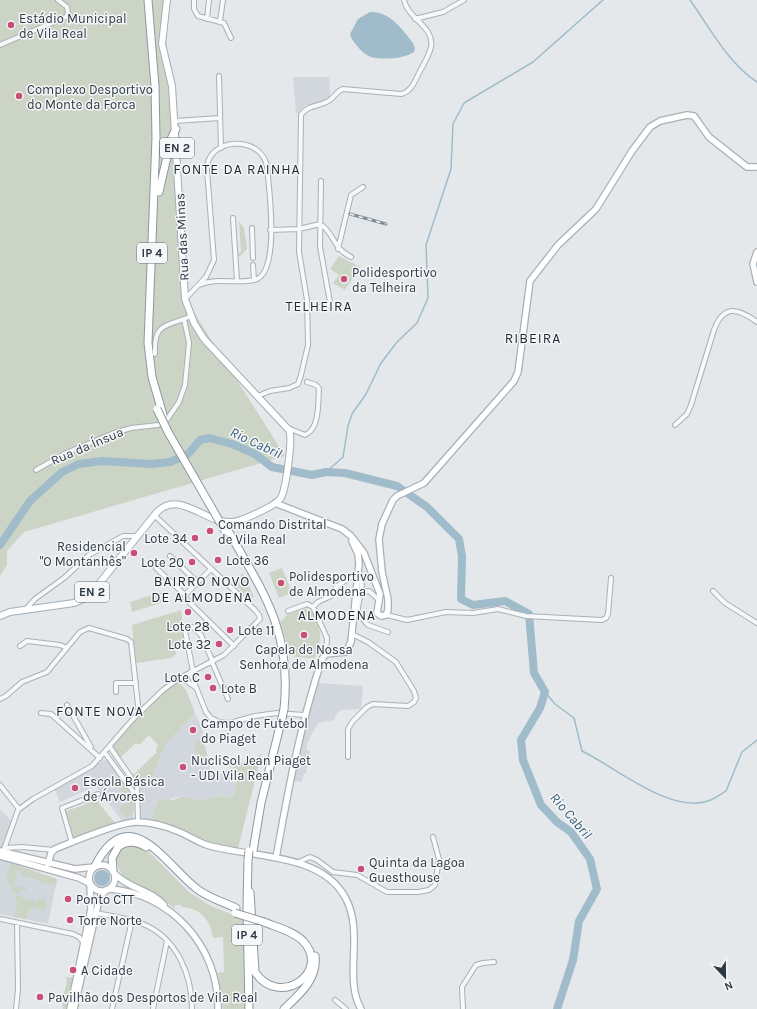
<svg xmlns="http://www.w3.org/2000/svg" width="757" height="1009" font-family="Karla,sans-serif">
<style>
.built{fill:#d2d7dd}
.green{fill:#ccd5c5}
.water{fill:#a0bbca}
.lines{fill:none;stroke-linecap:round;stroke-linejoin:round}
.stream{stroke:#a0bbca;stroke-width:1.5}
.river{stroke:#a0bbca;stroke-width:8}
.street-casing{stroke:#a9b0b5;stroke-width:6}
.secondary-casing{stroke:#a9b0b5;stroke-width:8}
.primary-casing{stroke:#a3aeb7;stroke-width:8}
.highway-casing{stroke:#8c98a1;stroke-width:9}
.street{stroke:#f6f8f9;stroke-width:4}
.secondary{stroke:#fff;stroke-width:5.5}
.primary{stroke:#fff;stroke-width:6}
.highway{stroke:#fff;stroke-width:7}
.rail-casing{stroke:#7e8a94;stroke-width:3}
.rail{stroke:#f4f6f8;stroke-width:1.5;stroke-dasharray:4.5;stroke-linecap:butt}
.highway-bridge-casing{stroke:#8c98a1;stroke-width:9;stroke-linecap:butt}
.highway-bridge{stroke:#fff;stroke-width:7}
.poi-dot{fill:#ca4e76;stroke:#f4f6f8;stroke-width:1.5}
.labels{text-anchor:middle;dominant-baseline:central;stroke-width:3;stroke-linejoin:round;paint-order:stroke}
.shield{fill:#f4f6f8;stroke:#687179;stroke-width:1}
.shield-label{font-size:12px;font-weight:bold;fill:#2c3843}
.poi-label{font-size:13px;fill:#2c3843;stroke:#f4f6f8;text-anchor:start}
.street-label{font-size:13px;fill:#2c3843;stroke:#f4f6f8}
.neighbourhood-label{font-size:14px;letter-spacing:1px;fill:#1e2934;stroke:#f4f6f8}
.water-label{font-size:14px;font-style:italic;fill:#375e76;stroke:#f4f6f8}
</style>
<rect width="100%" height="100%" fill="#e4e8eb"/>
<!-- built -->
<path class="built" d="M293,77H329L330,97L321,103L305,106L297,114L296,113Z
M318,683L363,686L361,709L341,710L337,713L334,720L318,723L307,743V750L310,751L306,774H304L302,782L294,781L308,716Z
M195,713L202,728L211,774H222V772L234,766L236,787L233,798L220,796L208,800L178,797L157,803L151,819L140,820L141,790L149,785L166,744Z
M104,760L109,761L134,797L133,819L122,821L96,786L60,802L55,790Z
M0,809L11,821L3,847L0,850Z
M0,860L57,879L48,924L0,914Z"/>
<!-- green -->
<path class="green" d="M0,0H164L181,292L285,456L24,532L7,551V565L0,576Z
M239,221L244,228L247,249L238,258L237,254L241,252Z
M339,256L360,267L345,290L333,283L339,275L330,269Z
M282,568L292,593L279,598L269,573Z
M243,573L254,597L250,600L233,582Z
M165,591L167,601L132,612L130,602Z
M304,608L313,611C322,635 322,634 315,659L290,656L280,621L284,619L285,616Z
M181,610L186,646L175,649L176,654L171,658L136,663L132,625Z
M179,683L186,690L195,713L166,744L149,785L141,790L132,776L157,752L156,750L158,745L149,735L139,745L136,743L120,758L112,746C125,731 161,687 179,683Z
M203,740L208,763L198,764L194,742Z
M262,753L238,848L205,841L180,828L151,819L157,803L161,799L173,800L181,797L205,800L220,796L233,798L236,787L234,766L244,761L248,762Z
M120,776L134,797V812L126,818L119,809L129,801L114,780Z
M94,797L115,823L73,838L64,812L86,804L85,801Z
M131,844L143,848L149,852L190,893L213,907L244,919L245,1009H223L218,973L224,972L223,937L213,938C211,920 200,908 182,907L181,905H175V909C169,905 164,898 158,894C135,881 123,888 115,857L120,848Z
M11,863L57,879L56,885L41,883V881L21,875L22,871L17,870L14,886L26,888V891L20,890L18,894L12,892L13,889L6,880Z
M14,895L37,902L38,898L46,900V908L42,910L31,908L27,913L26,919L14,917L17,901Z
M66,977L74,978L67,1009H63C59,997 69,987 66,977Z"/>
<!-- water -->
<path class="water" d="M370,12C390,11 402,29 413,43L415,48L414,52C404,59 383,60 371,57C364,55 352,42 350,34L358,19Z
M94 878a8 8 0 1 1 16 0a8 8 0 1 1-16 0Z"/>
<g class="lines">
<!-- stream -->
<path class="stream" d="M690,0C710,28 728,63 757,82
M326,472L343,457L348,426L352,414L366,394L381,363L397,342L417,323L428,298L426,245L451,169L453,124L464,103L533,62L603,0
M545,692L555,704L574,718L582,751C615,767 667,811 704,802C712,801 720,795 726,791L742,752L757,740"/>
<!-- river -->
<path class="river" d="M0,545L30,501L62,472L79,464L102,461L151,464L170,462L188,454L200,440L209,438L232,444L255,454L272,467L312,475L326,472L345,473L397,486L427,507L459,539L462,556L461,599L473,605L505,601L529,614L534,673L545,692L540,708L521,740L523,760L541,805L557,822L571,832L590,859L597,889L579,921L573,960L557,1009"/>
<defs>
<path id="street" d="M194,0V9L198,16L224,23L231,38
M207,19L209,0
M415,19L443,12L464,0
M220,21L223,0
M0,45L66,17L68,13L67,7L58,0
M219,76L221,148
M175,121L220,118
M233,218L237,281
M252,228L253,258
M270,230L299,229L320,224C335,233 331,247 351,257
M338,249L351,195L363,187
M253,265L254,280
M185,299L206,277L214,260L207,170C206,137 262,134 267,167C269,188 281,275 254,280C237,284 216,277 199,285
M319,307L328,306L330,302L320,247L321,181
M155,354C154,328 160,327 184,319
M258,396L270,391L289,388L298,384L301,375L308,345L307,300L299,252L301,115C308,104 321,107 330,100C335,96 337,91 343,89L401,94C411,92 415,81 419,73C423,65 429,56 431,47C435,27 408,19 404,0
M675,425L687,414L691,405L714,330C724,303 739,309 757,322
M288,428L305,435C320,429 318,402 319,388L316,385L307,382
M36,470L66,453L114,433L131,428L158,425L166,421L179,402L185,385L189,343L184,319L191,316
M170,556L198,583
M156,568L185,595
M211,569L185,595V598L234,646
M713,591L725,603L757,623
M361,592L369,591L379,600
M313,607L318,602L331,596L337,586L351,577
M25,610L35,599L64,578L89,555L123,536H137
M288,611L307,604L313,607L327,638L326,654
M356,612L368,625L388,632
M357,614L362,585L359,571
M387,615L407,620L446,612L473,613L498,609L526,616L602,620L606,618L608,614L611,578
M20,646L27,641L60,645L67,648
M212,662L228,699
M193,671L185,631L187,627H193L201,635L213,662
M190,672L206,712L211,718L219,722L230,723L255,716L277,713L304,715
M181,677L195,687
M116,692V683H136
M0,699L6,696L22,682L47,672L80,632L89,628L127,639L131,642L139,714
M67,705L91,747
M41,713L51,714L100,758
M110,747L137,786L138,822
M105,753L137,797
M348,757V729L353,721L367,707L373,704L408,706L414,702L416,698L414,691L396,662L368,642L352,634
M0,785L19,809
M72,843L62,808L98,794
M5,848L22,847L54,850
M3,852L18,810L33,799L92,766L133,719L163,690L178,679L224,655L260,619L259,615L255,610L154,515
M296,863L310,857L317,860L333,872L357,875L387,892H418L429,890L435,885L439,859L433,837
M96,913C111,916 128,918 143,924C177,938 192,975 192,1009
M0,919L73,934L79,937L84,943
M335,1000L346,1009
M16,1009L18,989L17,923
M112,1009L132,920
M153,1009L167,941
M463,1009L462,987L476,965L483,963L494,962"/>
<path id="secondary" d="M757,252L753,264L757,282
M275,503L342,529L351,536L364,553L380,594L377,613L381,616L386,615L388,610V599L382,572L379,539L382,524L393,500L397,496L424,483L514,381L518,372L530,281L558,245L596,209L632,151L650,127L660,121L687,115L694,116L709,137L747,167H757
M0,851L75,869L94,867
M0,856L79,878L89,883
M276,858C288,791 300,725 322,659L326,654L346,652L351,642L359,564L358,554L352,541
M48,864L51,853L55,849C72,842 120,822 136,822C149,822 165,826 177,831C188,835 197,842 207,845C250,858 320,852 345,897C365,932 343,978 361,1009
M89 878a13 13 0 1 1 26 0a13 13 0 1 1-26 0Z
M115,874C129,889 152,890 164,905
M109,889C171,893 219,947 218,1009
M70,1009L91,909L90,885
M74,1009L98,904L101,896L106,890"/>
<path id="primary" d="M0,616L10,612L74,603L83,599L94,590L157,512C179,489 206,524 231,522C240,522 275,506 280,499C286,492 293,438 289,430L204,339L194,323L185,299L172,86L162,44L167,0"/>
<path id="highway" d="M148,0L155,86L156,138L148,343L152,377L163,415
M159,192L171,139L176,129
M227,529C264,593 292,632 284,709
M253,851L261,803L282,718
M248,860L247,907L249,1009
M95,866C129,799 165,864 197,889C209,898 223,902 236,908
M113,871L112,858L118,847C127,840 136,841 146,847
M250,892L255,972C279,1009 332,972 303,941C293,931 276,927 264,922
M284,1009C299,995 318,979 315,956"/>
</defs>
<!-- street casing -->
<use href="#street" class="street-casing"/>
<!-- secondary casing -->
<use href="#secondary" class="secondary-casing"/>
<!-- primary casing -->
<use href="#primary" class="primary-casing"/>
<!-- highway casing -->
<use href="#highway" class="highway-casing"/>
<!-- street -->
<use href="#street" class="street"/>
<!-- secondary -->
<use href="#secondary" class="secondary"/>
<!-- primary -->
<use href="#primary" class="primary"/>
<!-- highway -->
<use href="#highway" class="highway"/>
<defs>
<path id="rail" d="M350,214L386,224"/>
</defs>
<!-- rail casing -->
<use href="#rail" class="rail-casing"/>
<!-- rail -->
<use href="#rail" class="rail"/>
<defs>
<path id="highway-bridge" d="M157,409L168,432L225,531
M282,718L284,709
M248,860L249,851
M235,913L264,922"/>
</defs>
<!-- highway-bridge casing -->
<use href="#highway-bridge" class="highway-bridge-casing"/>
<!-- highway-bridge -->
<use href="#highway-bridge" class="highway-bridge"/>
</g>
<!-- markers -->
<g class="poi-dot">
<circle cx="11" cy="25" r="4"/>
<circle cx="19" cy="96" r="4"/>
<circle cx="344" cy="279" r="4"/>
<circle cx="210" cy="531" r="4"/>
<circle cx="195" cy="538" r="4"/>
<circle cx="134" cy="553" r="4"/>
<circle cx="218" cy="560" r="4"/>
<circle cx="192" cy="562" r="4"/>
<circle cx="281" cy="583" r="4"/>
<circle cx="188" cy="612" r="4"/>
<circle cx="230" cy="630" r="4"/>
<circle cx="304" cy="635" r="4"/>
<circle cx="219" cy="644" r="4"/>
<circle cx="208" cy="677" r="4"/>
<circle cx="213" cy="688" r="4"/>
<circle cx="193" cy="730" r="4"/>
<circle cx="183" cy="767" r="4"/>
<circle cx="75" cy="788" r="4"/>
<circle cx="361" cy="869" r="4"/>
<circle cx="68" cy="899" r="4"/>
<circle cx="70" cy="920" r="4"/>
<circle cx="73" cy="970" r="4"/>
<circle cx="40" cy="997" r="4"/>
</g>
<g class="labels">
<!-- shield labels -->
<g class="shield">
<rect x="160" y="138" width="34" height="20" rx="3"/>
<rect x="137" y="243" width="30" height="20" rx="3"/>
<rect x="75" y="582" width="34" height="20" rx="3"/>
<rect x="232" y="925" width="30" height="20" rx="3"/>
</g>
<g class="shield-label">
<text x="177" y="148">EN 2</text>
<text x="152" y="253">IP 4</text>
<text x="92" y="592">EN 2</text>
<text x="247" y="935">IP 4</text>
</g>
<!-- poi labels -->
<g class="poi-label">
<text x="19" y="18">Estádio Municipal<tspan x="19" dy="15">de Vila Real</tspan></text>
<text x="27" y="89">Complexo Desportivo<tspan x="27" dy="15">do Monte da Forca</tspan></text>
<text x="352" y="272">Polidesportivo<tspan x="352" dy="15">da Telheira</tspan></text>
<text x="218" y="524">Comando Distrital<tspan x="218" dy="15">de Vila Real</tspan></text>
<text x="187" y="538" text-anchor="end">Lote 34</text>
<text x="126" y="546" text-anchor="end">Residencial<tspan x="126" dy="15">"O Montanhês"</tspan></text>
<text x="226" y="560">Lote 36</text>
<text x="184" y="562" text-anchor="end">Lote 20</text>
<text x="289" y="576">Polidesportivo<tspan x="289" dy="15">de Almodena</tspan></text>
<text x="188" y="626" text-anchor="middle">Lote 28</text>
<text x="238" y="630">Lote 11</text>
<text x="211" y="644" text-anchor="end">Lote 32</text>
<text x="304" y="649" text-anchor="middle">Capela de Nossa<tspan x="304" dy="15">Senhora de Almodena</tspan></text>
<text x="200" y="677" text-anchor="end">Lote C</text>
<text x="221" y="688">Lote B</text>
<text x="201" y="723">Campo de Futebol<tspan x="201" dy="15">do Piaget</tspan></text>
<text x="191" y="760">NucliSol Jean Piaget<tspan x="191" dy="15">- UDI Vila Real</tspan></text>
<text x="83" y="781">Escola Básica<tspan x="83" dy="15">de Árvores</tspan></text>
<text x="369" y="862">Quinta da Lagoa<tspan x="369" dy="15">Guesthouse</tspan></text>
<text x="76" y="899">Ponto CTT</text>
<text x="78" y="920">Torre Norte</text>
<text x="81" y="970">A Cidade</text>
<text x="48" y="997">Pavilhão dos Desportos de Vila Real</text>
</g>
<!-- street labels -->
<g class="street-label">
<text transform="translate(182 237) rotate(-93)">Rua das Minas</text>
<text transform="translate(87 446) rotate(-23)">Rua da Ínsua</text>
</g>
<!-- neighbourhood labels -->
<g class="neighbourhood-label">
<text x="237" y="169">FONTE DA RAINHA</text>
<text x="319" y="306">TELHEIRA</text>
<text x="533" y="338">RIBEIRA</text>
<text x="202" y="581">BAIRRO NOVO<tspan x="202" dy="16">DE ALMODENA</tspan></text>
<text x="337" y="615">ALMODENA</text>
<text x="100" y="711">FONTE NOVA</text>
</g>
<!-- water labels -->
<g class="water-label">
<text transform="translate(256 443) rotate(25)">Rio Cabril</text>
<text transform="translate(571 816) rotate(49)">Rio Cabril</text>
</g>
</g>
<!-- north arrow -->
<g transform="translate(725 977) rotate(158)" stroke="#f4f6f8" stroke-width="3" paint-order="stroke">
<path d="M0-3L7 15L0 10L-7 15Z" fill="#2c3843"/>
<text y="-6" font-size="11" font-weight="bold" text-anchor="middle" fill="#2c3843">N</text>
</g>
</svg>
